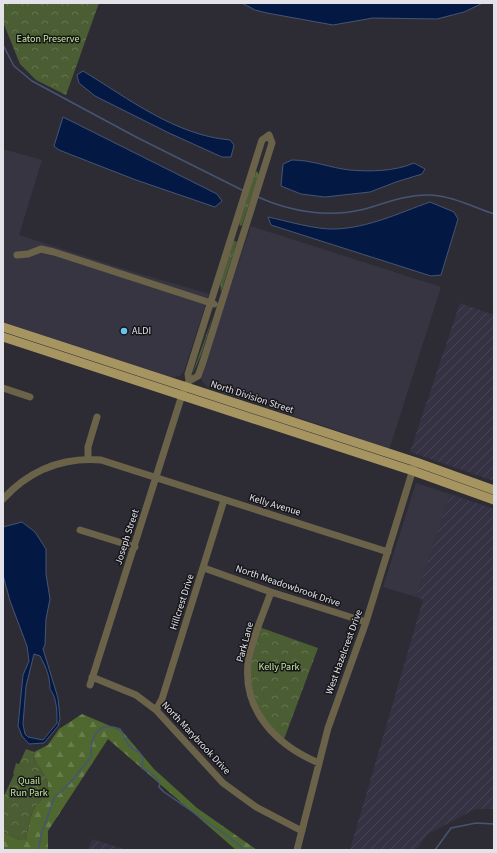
<svg xmlns="http://www.w3.org/2000/svg" width="497" height="853" font-family="'Source Sans 3',sans-serif">
<style>
.built{fill:#383543}
.industrial{fill:url(#industrial-furrows)}
.grass{fill:url(#grass-tufts)}
.forest{fill:url(#forest-firs)}
.park{fill:url(#park-crowns)}
.garden{fill:#4a5d33}
.water{fill:#031843;stroke:#465574;fill-rule:evenodd}
.lines{fill:none;stroke-linecap:round;stroke-linejoin:round}
.stream{stroke:#465574;stroke-width:1.5}
.minor{stroke:#6a6249;stroke-width:7}
.major{stroke:#a79561;stroke-width:9}
.poi-dot{fill:#69c3f1;stroke:#161519;stroke-width:1.5}
.labels{text-anchor:middle;dominant-baseline:central;stroke-width:3;stroke-linejoin:round;paint-order:stroke}
.park-label{font-size:10px;fill:#c5eb98;stroke:#161519}
.poi-label{font-size:10px;fill:#e3e2e8;stroke:#161519;text-anchor:start}
.street-label{font-size:10px;fill:#e3e2e8;stroke:#161519}
</style>
<defs>
<pattern id="industrial-furrows" width="10" height="10" patternUnits="userSpaceOnUse"><rect width="10" height="10" fill="#353243"/><path d="M-1 1l2-2M0 10L10 0M9 11l2-2" fill="none" stroke="#484655"/></pattern>
<pattern id="grass-tufts" width="24" height="20" patternUnits="userSpaceOnUse"><rect width="24" height="20" fill="#4a5d33"/><path d="M3 7l-1-3M5 7V3M7 7l1-3M15 17l-1-3M17 17v-4M19 17l1-3" fill="none" stroke="#647451"/></pattern>
<pattern id="forest-firs" width="22" height="20" patternUnits="userSpaceOnUse"><rect width="22" height="20" fill="#4f6830"/><path d="M5 1l3.5 6h-7zM16 11l3.5 6h-7z" fill="#687d4e"/></pattern>
<pattern id="park-crowns" width="20" height="18" patternUnits="userSpaceOnUse"><rect width="20" height="18" fill="#4a5d33"/><path d="M2 6a3 3 0 1 1 6 0M12 15a3 3 0 1 1 6 0" fill="none" stroke="#647451"/></pattern>
</defs>
<rect width="100%" height="100%" fill="#2d2c35"/>
<!-- built -->
<path class="built" d="M3,149L42,160L19,235L127,270L209,294L184,371L180,376L169,378L3,322Z
M251,226L441,287L389,450L345,433L208,388L202,381L201,374Z
M416,483L450,494L416,597L383,587Z"/>
<!-- industrial -->
<path class="industrial" d="M460,303L494,315V481L410,452Z
M450,494L494,509V809H475L428,834L416,850H350L423,600L416,597Z
M92,839L127,850H88Z"/>
<!-- grass -->
<path class="grass" d="M257,171L259,175L242,225L240,226L239,223L255,172Z
M233,240L237,242L221,292L220,278Z
M213,316L201,355L192,375Z"/>
<!-- forest -->
<path class="forest" d="M82,714L122,731L154,769L197,808L257,850H236L108,739L48,831V850H3V832L19,840H26C28,830 29,819 34,809C39,800 47,798 48,786C48,773 32,765 34,752L48,745L59,729Z"/>
<!-- park -->
<path class="park" d="M3,3H99L66,95L36,80L20,64L3,22Z
M259,627L318,648L283,742L263,723L248,680Z
M26,749L34,752C32,765 48,773 48,786C47,799 40,799 34,809C29,819 28,830 26,840H19L3,832V798Z"/>
<!-- garden -->
<path class="garden" d="M271,685L276,692L266,700L262,693Z
M16,763L26,767L23,777L13,774Z"/>
<!-- water -->
<path class="water" d="M242,3H483L464,12L437,19L373,18L333,25L267,13L255,10Z
M83,71C129,99 175,135 230,140L234,145L231,157H222L169,133L95,96L79,83L77,75Z
M63,117L217,194L222,201L215,207L136,180L59,150L54,146Z
M292,160C313,160 330,168 350,170C371,172 396,171 414,163L425,169L422,174L396,182L370,192L325,197L301,194L281,186L283,164Z
M430,202L454,212L458,219L441,275L431,276L271,225L268,217C287,221 317,230 335,229C368,228 399,213 430,202Z
M22,522L35,532L46,549V574L50,599L46,619L45,645L43,649L58,698L60,719L58,726L44,743L29,744L22,736L18,726L23,675L29,661L27,646L10,601L3,575V527ZM34,654L40,656C46,667 50,677 50,689C57,698 57,712 57,723L43,740L28,737L25,734L23,724L26,686Z"/>
<g class="lines">
<!-- stream -->
<path class="stream" d="M3,45L14,66L32,81L138,138L244,191
M258,197C291,212 329,218 365,209C385,203 409,194 430,195C452,196 473,207 494,214
M39,850L41,835L54,798L70,783L91,757C90,737 98,720 120,729C127,739 126,748 139,752L143,758L142,768L155,776L160,783L159,787L164,792L229,837L245,850
M435,850L451,828L476,823L494,824"/>
<!-- minor -->
<path class="minor" d="M17,255L28,254L41,249L54,252L214,304
M3,388L30,397
M88,459V447L97,417
M3,499C29,471 62,457 101,460L388,552
M80,530L135,547
M204,568L271,592L366,622
M271,592C263,615 251,640 248,664C243,712 278,746 319,763
M92,677L136,695L156,710L223,783L256,807L302,831
M90,685L182,395L189,381L188,374L262,140L269,135L272,143L203,362L198,376L189,381
M156,710L162,699L224,500
M297,850L328,728L366,622L414,466"/>
<!-- major -->
<path class="major" d="M3,327L416,462L494,490
M3,337L413,471L494,500"/>
</g>
<!-- markers -->
<circle class="poi-dot" cx="124" cy="331" r="4"/>
<g class="labels">
<!-- park labels -->
<g class="park-label">
<text x="48" y="39">Eaton Preserve</text>
<text x="279" y="667">Kelly Park</text>
<text x="29" y="781">Quail<tspan x="29" dy="12">Run Park</tspan></text>
</g>
<!-- poi labels -->
<g class="poi-label">
<text x="132" y="331">ALDI</text>
</g>
<!-- street labels -->
<g class="street-label">
<text transform="translate(252 397) rotate(18)">North Division Street</text>
<text transform="translate(275 505) rotate(17)">Kelly Avenue</text>
<text transform="translate(127 537) rotate(-72)">Joseph Street</text>
<text transform="translate(288 586) rotate(19)">North Meadowbrook Drive</text>
<text transform="translate(182 602) rotate(-72)">Hillcrest Drive</text>
<text transform="translate(245 642) rotate(-75)">Park Lane</text>
<text transform="translate(344 652) rotate(-70)">West Hazelcrest Drive</text>
<text transform="translate(196 738) rotate(47)">North Marybrook Drive</text>
</g>
</g>
<!-- border -->
<rect width="497" height="853" fill="none" stroke="#e3e2e8" stroke-width="8"/>
</svg>
